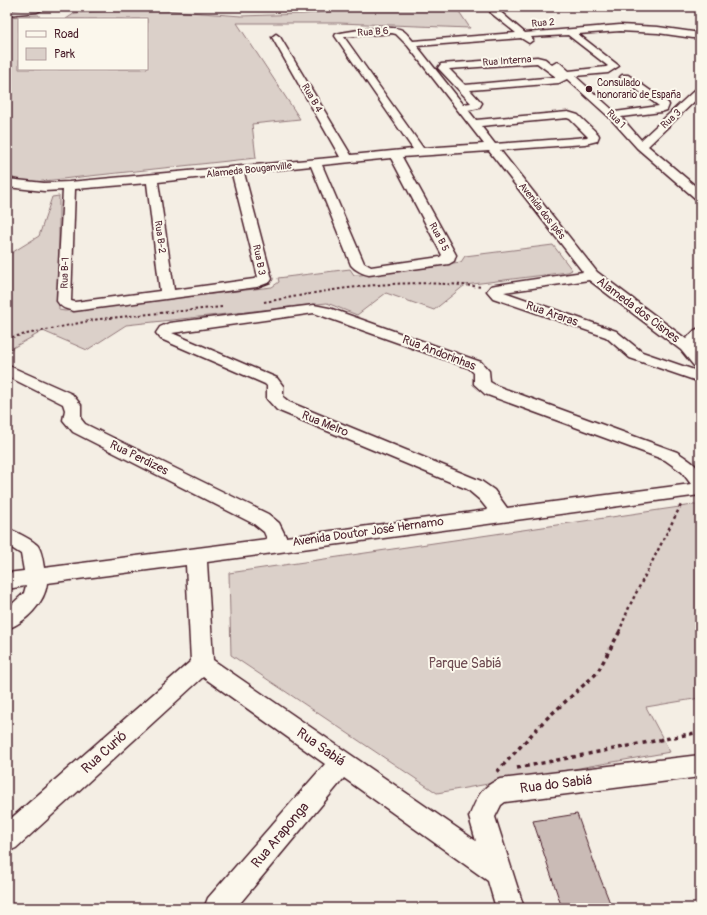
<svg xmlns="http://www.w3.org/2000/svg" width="707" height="915" font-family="Pangolin,sans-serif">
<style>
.green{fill:#dbd0c9;stroke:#92787a}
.building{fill:#cabbb6;stroke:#4a1f2b}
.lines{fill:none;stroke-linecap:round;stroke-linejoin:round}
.minor-casing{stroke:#4a1f2b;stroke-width:3}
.path-far2{stroke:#4a1f2b;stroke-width:2;stroke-dasharray:2.5 2.5;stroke-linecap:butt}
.path-far1{stroke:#4a1f2b;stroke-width:2.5;stroke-dasharray:3 3;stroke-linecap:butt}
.path{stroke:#4a1f2b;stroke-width:3.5;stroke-dasharray:4 4;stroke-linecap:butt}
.minor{fill:#fbf7ec;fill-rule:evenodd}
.poi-dot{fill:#4a1f2b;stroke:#fbf7ec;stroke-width:1.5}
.labels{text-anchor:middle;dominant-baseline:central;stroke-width:4;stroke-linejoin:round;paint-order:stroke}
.far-street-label{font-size:10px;fill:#4a1f2b;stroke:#fbf7ec}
.far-poi-label{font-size:10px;fill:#4a1f2b;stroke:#fbf7ec;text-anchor:start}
.street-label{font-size:12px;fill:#4a1f2b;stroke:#fbf7ec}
.near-park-label{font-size:14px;fill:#6e4b52;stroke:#fbf7ec}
.near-street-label{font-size:14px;fill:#4a1f2b;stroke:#fbf7ec}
</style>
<rect width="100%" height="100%" fill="#f4eee4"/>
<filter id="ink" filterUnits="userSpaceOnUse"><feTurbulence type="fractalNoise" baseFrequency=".025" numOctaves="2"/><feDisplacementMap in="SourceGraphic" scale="8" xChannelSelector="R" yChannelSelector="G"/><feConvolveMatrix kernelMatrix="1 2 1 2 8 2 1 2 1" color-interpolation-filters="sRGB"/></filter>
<g filter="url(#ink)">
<!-- green -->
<path class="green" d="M346,7H456L470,28L339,23H237L300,119L252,124L256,158L25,183L7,175V17L39,15V19H19V69H147V19H66L75,13L109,10H163L241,16L304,14L334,11Z
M59,196V310L65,311L272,287L279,282L278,278L350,269L354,275H360L461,262L465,256L553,245L572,270L568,272L465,285L434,310L386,293L357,315L327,303L126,325L87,350L43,331L7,351V253L13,252L39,236L52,197Z
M700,504V698L646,707L670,752L437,793L231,655L229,573Z"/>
<!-- building -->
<path class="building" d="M577,814L594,862L612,908H562L533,821Z"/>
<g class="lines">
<defs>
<path id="minor" d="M37,7H48L37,12L7,15V11Z
M491,9H497L525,33L620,25L658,27L700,33V39L658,33L620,31L578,34L619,66L608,73L575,76L615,112L659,106L622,79L620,77L622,75H628L668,103L669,105L667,110L661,112L621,117L641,140L696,89L700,88V96L648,146L700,190V200L696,199L637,148L609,117L567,79L559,83L470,90L482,103L479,108L468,110L476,120L568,112L578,115L598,134L599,136L597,141L585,144L500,150L597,272L686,339L695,330L700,328V342L695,347L700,353V368L694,366L681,350L589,280L504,292L616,331L642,352L700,372V382L630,358L606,337L493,298L487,291L491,286L496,285L583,272L489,151L402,157L456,255L454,261L449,264L369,275C363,274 355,270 351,265L311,166L244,173L272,279L270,282L257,287L74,311C66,309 61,308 57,301L63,190L44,191L7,187V179L44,183L69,182L340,157L272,37L276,34L280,37L351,155L413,149L335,36L336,34C348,31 392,24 402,30C406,32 410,38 413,41L516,33L491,13L490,11ZM392,33L396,34L408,46L484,144L423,148L344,37ZM568,35L608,66L606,67L569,71L560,63L557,62L552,65L545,59L537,57L441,64L438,68L440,70L471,103L463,104L417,46L521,38L529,43L533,40L531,37ZM537,63L556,77L465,85L449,69ZM567,118L570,119L588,137L495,144L481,126ZM391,158L442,255L440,257L371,267L364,263L322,165ZM232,174L258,277L254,279L174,290L158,182ZM147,183L160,291L75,302L71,301L75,189Z
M314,305L329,308L481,362L489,371L490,382L497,386L677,452C702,469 700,466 700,495L207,562L213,660L476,841L469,817C477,799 480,787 500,779L700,755V777L505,802L501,805L495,817L524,908H496L488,881L344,778L236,908H204L208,898L325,764L203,677L16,848L7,852V822L191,661L186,565L47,583C45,603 25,623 7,629V609L24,593L26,586L7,589V573L24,571L21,554L7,545V529C15,531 33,540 38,546C42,552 43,562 44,568L267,539L264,532L254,524L73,432L63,420L65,410L63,404L7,376V365L72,394L81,405V419L85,424L268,514L279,523L286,537L488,510L480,500L467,489L277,410L267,399V386L265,384L161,339L156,333L160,327L169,323ZM314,313L469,368L474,373V384L485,394L665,460L682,472L691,484L507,508L494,490L481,481L289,402L283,397V386L277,378L172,333Z"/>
</defs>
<!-- minor casing -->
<use href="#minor" class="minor-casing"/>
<!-- path-far2 -->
<path class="path-far2" d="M264,302C295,297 326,290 357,287C399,282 440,282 482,287
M7,338L99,319L222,307"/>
<!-- path-far1 -->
<path class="path-far1" d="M619,632L630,605L681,505"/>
<!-- path -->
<path class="path" d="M517,768L700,732
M497,772L545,720L597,673L620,631"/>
<!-- minor -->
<use href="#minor" class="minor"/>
</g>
</g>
<!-- markers -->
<circle class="poi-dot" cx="589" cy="89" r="4"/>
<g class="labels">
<!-- far-street labels -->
<g class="far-street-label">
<text transform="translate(543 23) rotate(-5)">Rua 2</text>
<text transform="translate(373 32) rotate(-4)">Rua B 6</text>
<text transform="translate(507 61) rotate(-4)">Rua Interna</text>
<text transform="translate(312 98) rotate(60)">Rua B 4</text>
<text transform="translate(616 119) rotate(45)">Rua 1</text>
<text transform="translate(671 119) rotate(-43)">Rua 3</text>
<text transform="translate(249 170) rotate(-6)">Alameda Bouganville</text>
<text transform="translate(542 211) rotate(52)">Avenida dos Ipês</text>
<text transform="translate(160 237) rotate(82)">Rua B-2</text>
<text transform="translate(439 237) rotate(62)">Rua B 5</text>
<text transform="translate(259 260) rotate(79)">Rua B 3</text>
<text transform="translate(65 273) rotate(-88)">Rua B-1</text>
</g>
<!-- far-poi labels -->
<g class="far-poi-label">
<text x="597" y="83">Consulado<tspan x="597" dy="12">honorario de España</tspan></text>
</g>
<!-- street labels -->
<g class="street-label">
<text transform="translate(638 310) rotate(37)">Alameda dos Cisnes</text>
<text transform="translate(552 314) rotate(19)">Rua Araras</text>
<text transform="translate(439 353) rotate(21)">Rua Andorinhas</text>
<text transform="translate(325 424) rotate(22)">Rua Melro</text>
<text transform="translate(139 458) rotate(26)">Rua Perdizes</text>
<text transform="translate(368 532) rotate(-8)">Avenida Doutor José Hernamo</text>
</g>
<!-- near-park labels -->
<g class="near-park-label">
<text x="465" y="663">Parque Sabiá</text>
</g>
<!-- near-street labels -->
<g class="near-street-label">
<text transform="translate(321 747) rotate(35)">Rua Sabiá</text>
<text transform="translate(104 752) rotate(-42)">Rua Curió</text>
<text transform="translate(556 784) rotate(-7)">Rua do Sabiá</text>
<text transform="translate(280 835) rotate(-50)">Rua Araponga</text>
</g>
</g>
<!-- margin -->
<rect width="707" height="915" fill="none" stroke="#fbf7ec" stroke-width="24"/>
<rect x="12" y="12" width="683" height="891" fill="none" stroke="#4a1f2b" stroke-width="1.5" filter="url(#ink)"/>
<!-- legend -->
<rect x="18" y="18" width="130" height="52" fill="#fbf7ec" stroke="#b4a19f"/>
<rect x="26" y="31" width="20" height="6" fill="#fbf7ec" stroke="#b4a19f"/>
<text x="54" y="38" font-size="12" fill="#4a1f2b">Road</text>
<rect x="26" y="48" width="20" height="12" fill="#dbd0c9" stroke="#b4a19f"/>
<text x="54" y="58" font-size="12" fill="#4a1f2b">Park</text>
</svg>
